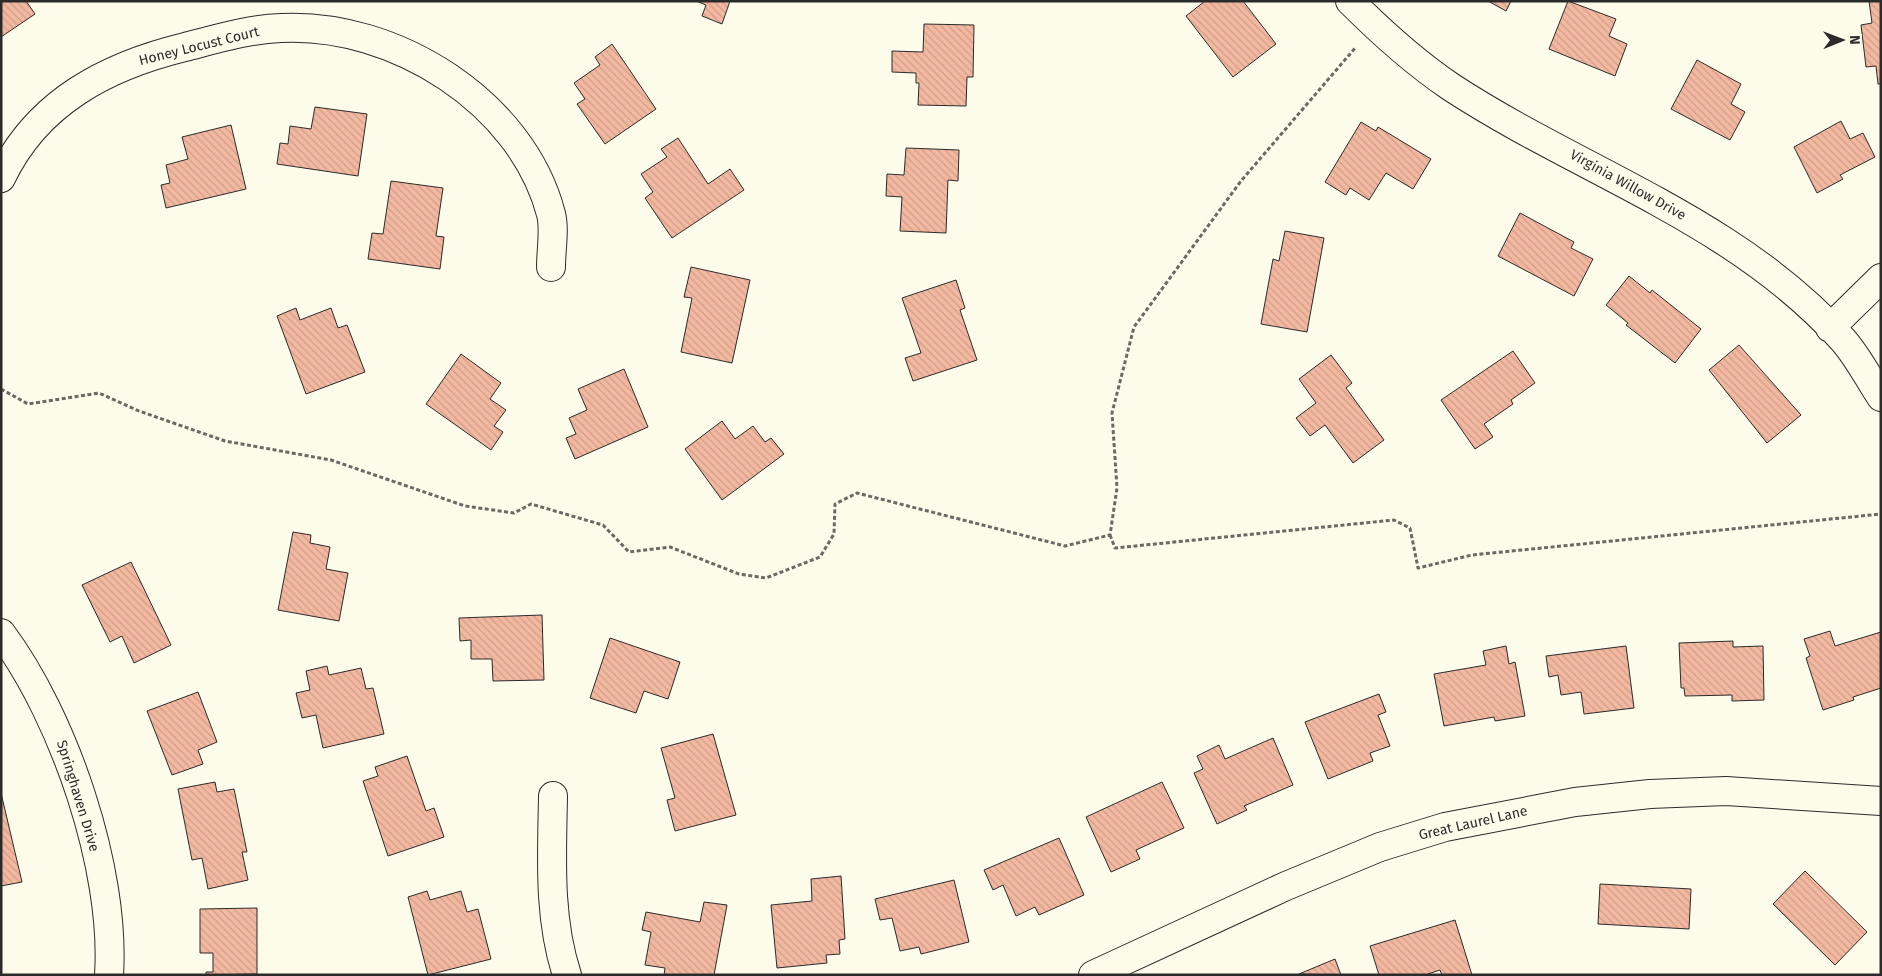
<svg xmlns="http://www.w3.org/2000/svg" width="1882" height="976" font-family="'Fira Sans',sans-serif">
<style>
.building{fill:url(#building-back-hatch);stroke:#2b2b2b}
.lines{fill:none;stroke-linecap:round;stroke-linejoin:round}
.street-casing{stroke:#2b2b2b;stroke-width:30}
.secondary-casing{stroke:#2b2b2b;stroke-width:30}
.path{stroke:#6a6964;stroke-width:3;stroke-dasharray:4 2.5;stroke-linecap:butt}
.street{stroke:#fdfbea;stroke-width:28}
.secondary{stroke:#fdfbea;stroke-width:28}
.labels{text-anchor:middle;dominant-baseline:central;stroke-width:4;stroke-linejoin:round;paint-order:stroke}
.street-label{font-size:14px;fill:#2b2b2b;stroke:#fdfbea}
</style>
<defs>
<pattern id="building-back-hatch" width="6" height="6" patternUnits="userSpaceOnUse" patternTransform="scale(1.25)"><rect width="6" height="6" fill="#f2b8a0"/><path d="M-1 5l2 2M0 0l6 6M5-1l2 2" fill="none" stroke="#d09e8a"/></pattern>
</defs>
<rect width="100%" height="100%" fill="#fdfbea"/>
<!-- building -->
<path class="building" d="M1,1H26L35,14L1,37Z
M696,1H730L722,24L702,16L706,5Z
M1205,1H1243L1276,44L1233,77L1186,16Z
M1488,1H1511L1506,11Z
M1568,1L1616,19L1609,36L1627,44L1615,76L1549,49Z
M1869,1H1881V84H1878L1876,66L1866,67L1861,25L1872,23Z
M924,24L974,25L973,77H967L966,106L918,105L919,83H916V73L892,72V51L923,52Z
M612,44L656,109L605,144L577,104L585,99L574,83L600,65L595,57Z
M1697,60L1741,84L1731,104L1745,112L1730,140L1671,109Z
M315,107L367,114L358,176L277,164L280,143L288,144L290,126L311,129Z
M1841,121L1850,139L1863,133L1875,157L1840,175L1843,179L1817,193L1794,147Z
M1361,122L1376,131L1378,127L1431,159L1413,189L1386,173L1369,200L1350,188L1346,195L1325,182Z
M231,125L246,189L166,208L161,185L170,183L166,165L188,159L182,137Z
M678,138L708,184L730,169L744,190L672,238L645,198L653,192L641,174L667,157L661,149Z
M906,148L959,150L958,181L948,180L946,233L900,231L902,197L886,196L887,174L904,175Z
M391,181L443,188L436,236L444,237L440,269L368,259L372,233L383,234Z
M1520,213L1574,242L1571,248L1593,259L1574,296L1498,256Z
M1285,231L1324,238L1307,332L1261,324L1273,259L1279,261Z
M691,267L750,280L732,363L681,352L692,298L684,297Z
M1629,276L1650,293L1652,290L1701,329L1675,363L1626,325L1628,323L1606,305Z
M956,280L965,308L960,310L977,360L913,381L905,358L921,353L902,298Z
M296,308L300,320L331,308L338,328L347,325L365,372L306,394L277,316Z
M1739,345L1801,415L1767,443L1709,370Z
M1513,351L1535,383L1511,400L1513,404L1484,424L1493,437L1475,449L1441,400Z
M461,354L501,383L490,399L506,410L494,426L503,432L491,450L426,404Z
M1331,355L1352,383L1346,388L1384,440L1353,463L1325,425L1310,436L1296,418L1316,403L1299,379Z
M624,369L648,427L575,459L566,438L576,434L569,418L587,410L578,389Z
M722,421L735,439L753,426L765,442L771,438L784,454L722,500L685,449Z
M293,532L311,535L310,543L330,547L326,569L348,573L339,621L278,610Z
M131,562L171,645L134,663L122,636L110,642L82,585Z
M542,615L544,680L493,681L492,659H471V640L460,641L459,618Z
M1830,631L1835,646L1881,632V688L1853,697L1854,700L1823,710L1806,658L1810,656L1804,639Z
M610,638L680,662L668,699L644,691L636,713L590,698Z
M1733,641V647L1763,646L1764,700L1732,701V695L1685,696L1684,688H1681L1679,643Z
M1506,646L1509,664L1515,662L1525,716L1495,721L1494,717L1444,726L1434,674L1486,665L1483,651Z
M1626,646L1634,708L1584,714L1581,692L1561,695L1558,675L1549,677L1546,656Z
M327,666L329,675L361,668L366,689L373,688L384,734L323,748L316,715L302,718L296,693L310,690L306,671Z
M198,692L217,742L198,750L203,764L172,775L147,711Z
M1379,694L1386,712L1378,715L1390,746L1370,753L1373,761L1328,779L1305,722Z
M713,734L736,815L675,831L667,800L675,798L661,748Z
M1273,738L1293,785L1244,806L1247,810L1217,824L1194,773L1203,769L1197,756L1219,745L1225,759Z
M407,756L426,811L434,808L444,837L388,856L363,781L378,776L375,767Z
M215,782L217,792L234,789L247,852H242L248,880L208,889L202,858L192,860L178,789Z
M1162,782L1184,828L1136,850L1140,859L1111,872L1086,817Z
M1,793L22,882L1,886Z
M1059,838L1084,895L1039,915L1035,907L1016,916L1003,885L993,890L984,870Z
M1805,871L1867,932L1835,965L1773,904Z
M841,876L845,939L839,940L840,954L826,955L827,963L777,968L771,905L812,901L811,879Z
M954,880L969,942L921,954L919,947L900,951L892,918L880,920L875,899Z
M1600,884L1691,889L1689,929L1598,924Z
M427,891L430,900L461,891L467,912L478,909L491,959L428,975L408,897Z
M704,902L727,905L714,975H664L665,968L645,965L651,932L642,930L646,912L700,922Z
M257,908V974L206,975V972H213V953H200V909Z
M1455,920L1472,975H1442L1440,970L1425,975H1379L1370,946Z
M1335,959L1341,975L1299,974Z"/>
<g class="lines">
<defs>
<path id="street" d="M1350,1C1381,32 1414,62 1451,87C1581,172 1737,221 1843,340C1858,357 1869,379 1881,397
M1,178C37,102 107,66 185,47C216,39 249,29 281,28C394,22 522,102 551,214C555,229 551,250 551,267
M1830,328L1881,278
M553,796C552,856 548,917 567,975
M1093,975L1286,886L1380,847L1445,827L1575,802L1650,794L1726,791L1881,801"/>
<path id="secondary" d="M1,633C64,717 116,869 109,975"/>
</defs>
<!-- street casing -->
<use href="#street" class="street-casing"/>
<!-- secondary casing -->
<use href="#secondary" class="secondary-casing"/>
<!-- path -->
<path class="path" d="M1,389L28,404L99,393L139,411L225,441L331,460L465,506L514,513L531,504L603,525L629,552L670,547L739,574L766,578L820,557L834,534L835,504L857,493L1065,546L1110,535L1117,488L1112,413L1134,327L1241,181L1356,47
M1110,535L1115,548L1394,520L1410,528L1418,568L1472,555L1881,514"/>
<!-- street -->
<use href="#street" class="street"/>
<!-- secondary -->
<use href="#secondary" class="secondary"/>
</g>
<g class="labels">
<!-- street labels -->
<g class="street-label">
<text transform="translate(199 46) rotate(-14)">Honey Locust Court</text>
<text transform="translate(1628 185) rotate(29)">Virginia Willow Drive</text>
<text transform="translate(78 796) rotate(73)">Springhaven Drive</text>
<text transform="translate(1473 823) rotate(-13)">Great Laurel Lane</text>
</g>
</g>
<!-- border -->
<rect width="1882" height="976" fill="none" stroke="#2b2b2b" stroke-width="5"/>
<!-- north arrow -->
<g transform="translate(1842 40) rotate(89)" stroke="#fdfbea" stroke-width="4" paint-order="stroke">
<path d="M0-4L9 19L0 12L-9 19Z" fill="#2b2b2b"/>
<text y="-8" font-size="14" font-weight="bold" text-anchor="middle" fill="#2b2b2b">N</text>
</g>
</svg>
